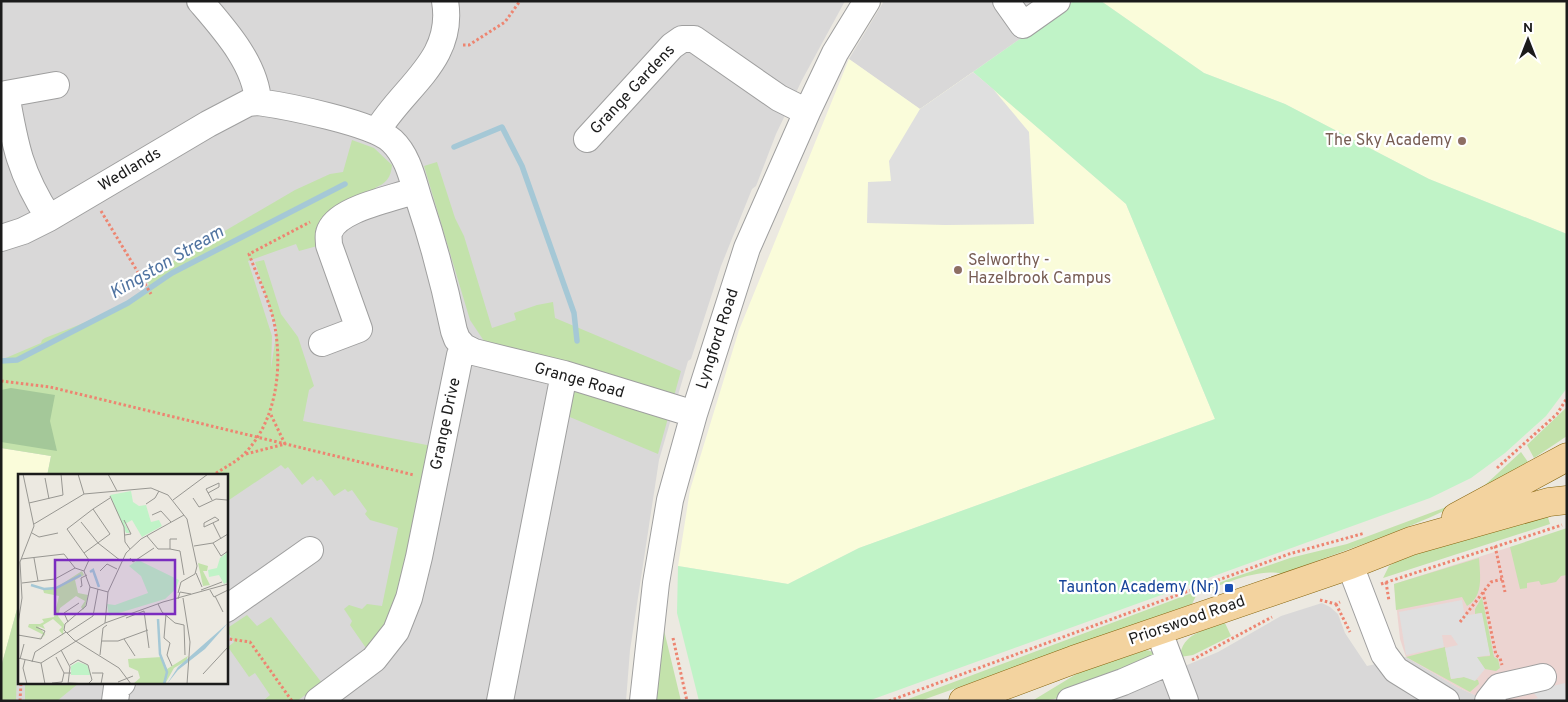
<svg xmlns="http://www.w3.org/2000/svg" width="1568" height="702" font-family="Overpass,sans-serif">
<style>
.residential{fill:#d9d8d8;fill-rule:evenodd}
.commercial{fill:#ecd4d1}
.education{fill:#fafcda}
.grass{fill:#c3e2ab}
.forest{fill:#a4c899}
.park{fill:#c0f3c7}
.parking{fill:#dfdfdf}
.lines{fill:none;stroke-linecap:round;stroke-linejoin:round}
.stream{stroke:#a5c8d6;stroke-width:5.5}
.minor-casing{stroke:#9f9f9f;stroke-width:28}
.major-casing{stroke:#85640d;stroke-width:29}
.path{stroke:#ed8571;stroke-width:3;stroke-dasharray:2.5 2.5;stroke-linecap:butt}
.minor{stroke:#fff;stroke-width:26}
.major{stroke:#f3d39f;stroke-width:28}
.education-dot{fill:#8d6e63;stroke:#fff;stroke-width:2}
.transit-dot{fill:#1a4fb4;stroke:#fff;stroke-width:2}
.labels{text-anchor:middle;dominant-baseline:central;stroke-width:4.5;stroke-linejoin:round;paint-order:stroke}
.street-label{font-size:16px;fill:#1b1b1b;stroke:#fff}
.education-label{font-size:16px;fill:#785e54;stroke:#fff;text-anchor:end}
.transit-label{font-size:16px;fill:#164399;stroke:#fff;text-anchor:end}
.water-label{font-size:18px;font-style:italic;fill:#5174a1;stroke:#fff}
.inset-river{fill:none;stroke:#a5c8d6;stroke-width:2.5}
.inset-road{fill:none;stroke:#989792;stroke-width:1}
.view{fill:#7b2cbf;fill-opacity:0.15;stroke:#7b2cbf;stroke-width:2.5}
.inset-edge{fill:none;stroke:#1b1b1b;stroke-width:2.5}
</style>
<rect width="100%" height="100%" fill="#ece9e1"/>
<!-- residential -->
<path class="residential" d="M1,1H845L802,80L776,134L756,186L752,189L721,266L691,359L688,361L659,460L630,650L626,701H1ZM19,476H226V683H19Z
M884,1H1074L920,109L849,59Z
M1322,603L1330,607L1338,614L1345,633L1367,666L1406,657L1457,687L1488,701H1087L1161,676L1218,652L1281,616Z"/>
<!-- commercial -->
<path class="commercial" d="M1567,537V701H1488L1457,687L1406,657L1400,639L1394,584L1510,547Z"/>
<!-- education -->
<path class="education" d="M1101,1H1567V234L1429,179L1285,104L1204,73Z
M849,59L920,109L973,72L1126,204L1215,419L859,548L788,584L678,566L690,490L739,330Z
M1,448L51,456L47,476H19V602L1,667Z"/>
<!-- grass -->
<path class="grass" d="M352,140L374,148L392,165C391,178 386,183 375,188L378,194L321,245L299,251L296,244L248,261L272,336L271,368L277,329L255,262L264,260L281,314L298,337L314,386L309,390L303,421L432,446L394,609L375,641L366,648L350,625L352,621L344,609L349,605L362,609L367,604L382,606L398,528L370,520L365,514L367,511L352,490L348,492L345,489L334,496L321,479L317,481L313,476L302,485L288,467L285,469L281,465L226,502V476H47L51,456L1,448V360L41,343L42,340L45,338C70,328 135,306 149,284L144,278L295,190L330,174L343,172Z
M437,162L455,218L464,236L492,328L516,320L514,313L537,305L553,302L555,318L681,371L658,454L565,415L570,364L486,344L470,320L424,166Z
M1567,407V436L1534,458L1527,445Z
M1521,452L1528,462C1455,516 1366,542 1282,574C1259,567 1219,586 1197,594L1192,604L920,701H903L1232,578L1290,558L1347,544L1449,506L1485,485Z
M1545,508L1550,524L1383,578L1389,566L1396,562L1533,510Z
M1567,528V575L1561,576L1556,582L1541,585L1539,581L1527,583V588L1520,589L1510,547Z
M1479,558C1480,575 1484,596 1467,606L1462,597L1396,610L1394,584Z
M1482,597L1494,657L1498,659L1500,668L1496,671L1485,669L1476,657L1490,656L1481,613L1475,614V609Z
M19,602L16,701H1V667Z
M247,615L257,626L271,617L322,683L297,701H263L270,695L255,673L249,677L228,647L234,642L226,629Z
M662,622L681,701H654Z
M1225,623L1231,636L1193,655L1180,657C1182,633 1205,630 1225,623Z
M1445,647L1451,679L1464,677L1478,680L1479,684L1470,692L1406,657Z
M1146,650L1154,652L1155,655C1117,676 1076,701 1032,701L1078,673Z
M25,683H79L57,701H25Z"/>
<!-- forest -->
<path class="forest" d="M11,388L55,395L50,421L57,451L1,442V390Z"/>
<!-- park -->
<path class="park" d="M1074,1H1101L1204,73L1285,104L1429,179L1567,234V388L1546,416L1505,453L1471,478L1430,498L868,701H699L677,613L678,566L788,584L859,548L1215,419L1126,204L973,72Z"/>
<!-- parking -->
<path class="parking" d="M973,72L993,89L1029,132L1034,224L945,225L867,223L868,182L891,181L889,161L920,109Z
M1462,600L1464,612L1469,615L1482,613L1490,655L1477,657L1485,669L1475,681L1464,677L1451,679L1445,648L1458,645L1451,635H1442L1444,647L1406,655L1399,612Z
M1565,683L1567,701H1526L1538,698L1532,691Z"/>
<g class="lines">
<!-- stream -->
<path class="stream" d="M454,147L502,127L522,166L574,313L577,341
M1,361L17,360L128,303L172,273L345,184"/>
<defs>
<path id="minor" d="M200,1C224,29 256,64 258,102C287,106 373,123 392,141C409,157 413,182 420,203C434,245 445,287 454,331L457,339L464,347L460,355L419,557L409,598L396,631L374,659L318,701
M1006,1L1023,25L1057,1
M377,131C404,86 455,60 445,1
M587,139L672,46L682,39H694L779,98L807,112
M49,218C20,173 15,146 6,94L56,85
M1,238L23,231L49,218L208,124L248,103L258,102
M322,343L359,329L329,245C329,241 328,236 329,233C336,208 394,199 416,190
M464,347L474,352L564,374L694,414
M1350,565L1384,654L1396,670L1446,701
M226,609L310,550
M1164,645L1185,701
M115,701L117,687L122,683
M500,701L564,374
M643,701L656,583L670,500L694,414L747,248L807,112L835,53L867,1
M1070,701L1123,682L1169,662
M1488,701L1499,687L1543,677"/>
<path id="major" d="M1456,517L1567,457
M963,701L1073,660L1350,565L1411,541L1549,502L1567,500"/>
</defs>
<!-- minor casing -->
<use href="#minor" class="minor-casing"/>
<!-- major casing -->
<use href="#major" class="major-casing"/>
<!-- path -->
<path class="path" d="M463,45H469L505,22L520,1
M101,211L151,294
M1,381L50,387L414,475
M246,454L285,444L271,415
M1497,468L1557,414L1567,398
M212,476C223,468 237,462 246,452C277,419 283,366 274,322C269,299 257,276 249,254L310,222
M1495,546L1505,592
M1386,582L1389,601
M1381,584L1562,525
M1483,592L1496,655L1500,658L1502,665
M1320,600L1336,604L1340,602
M1336,604L1350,632
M1460,622L1491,582L1502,579
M226,636L229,639L250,642L292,701
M673,638L687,701
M1192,660L1272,617
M20,701L21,683
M889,701L1289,554L1365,533"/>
<!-- minor -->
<use href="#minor" class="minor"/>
<!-- major -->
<use href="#major" class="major"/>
</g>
<!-- markers -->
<g class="education-dot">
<circle cx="1462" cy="141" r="5"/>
<circle cx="958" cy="270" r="5"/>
</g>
<rect class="transit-dot" x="1224" y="583" width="10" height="10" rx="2.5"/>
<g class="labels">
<!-- street labels -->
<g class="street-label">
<text transform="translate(633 90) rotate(-47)">Grange Gardens</text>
<text transform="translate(130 170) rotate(-31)">Wedlands</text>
<text transform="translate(718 339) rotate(-72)">Lyngford Road</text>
<text transform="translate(579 381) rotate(16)">Grange Road</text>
<text transform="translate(446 424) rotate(-78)">Grange Drive</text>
<text transform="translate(1187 621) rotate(-19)">Priorswood Road</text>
</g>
<!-- education labels -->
<g class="education-label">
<text x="1452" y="141">The Sky Academy</text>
<text x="968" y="261" text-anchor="start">Selworthy -<tspan x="968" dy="18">Hazelbrook Campus</tspan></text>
</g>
<!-- transit labels -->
<g class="transit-label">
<text x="1219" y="588">Taunton Academy (Nr)</text>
</g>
<!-- water labels -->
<g class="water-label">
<text transform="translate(167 263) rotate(-30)">Kingston Stream</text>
</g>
</g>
<!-- overview -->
<g transform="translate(18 474)">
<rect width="210" height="210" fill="#ece9e1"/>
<path d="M180,89L190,92L189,97H185L192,111L185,112ZM64,97L66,101L57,106L60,119L70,121L67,133L65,136L63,133L67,127L58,122L42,134L40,142L46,150L45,161L41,156L44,153L35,145L25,151L27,155L20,152L27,160L26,162L19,165L26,161L10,153L11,150H22L26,148L24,145L36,143L41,122L26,119L25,115H36ZM170,182L168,187L156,194L147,210H115L122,204L120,197L111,193L110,185L144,183L149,195Z" fill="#c3e2ab"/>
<path d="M113,17L115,28L121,32L128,31L133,48L141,46L144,52L124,63L114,46L107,50L112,59H108L92,21ZM210,78V108L206,110L201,101L191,103L190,96L199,94L202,84ZM120,86L161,106L158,115L147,125L91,142L89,130L97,131L130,119L123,102L111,92ZM60,188L69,191L73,201H53V192Z" fill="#c0f3c7"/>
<path d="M210,149L187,175L160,196L149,210L160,193Z" fill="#a5c8d6"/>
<path class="inset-river" d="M72,98L75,96L81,113M13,111L26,115L38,114L63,101M140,145L142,180L149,198L146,210"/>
<path class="inset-road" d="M60,0L66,20M90,0L99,17M27,4L31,25M190,19L201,13V9L188,15L194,26M92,22L106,53L107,68L112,75M175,24L181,33L198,25L209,26M155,26L190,0M11,29L45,21L43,0M128,30L137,24L141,17M134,41L143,37L153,48M197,43L201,46L186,53V49ZM106,46L113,60L107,61M63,48L80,69L103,87M195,49L203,65M16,50L66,20L133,14L150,21L169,45L179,92L177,100L163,108L160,119M14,59L21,63L40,59M129,62L140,75H152V65H159M195,69L203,82L210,77M176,72L195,69L210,60M152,75L162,77L166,101M66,79L92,60L75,35L92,24M16,84L20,107M112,84L115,88L136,74M3,85L46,80L57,94L66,97M66,97L72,113L68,132L47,150L46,156L56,166L101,194L113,210M66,97L71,86L49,55L75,35M82,97L89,90L99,95M178,99L184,113M4,109L37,105L57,94M62,113L64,112L63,104L69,101M72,113L90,118M183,116L204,108M192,116L196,123L210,116M197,122L205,138M165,124L172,168L169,210M160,125L162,118L173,120M140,130L144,138L157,149L166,151L167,181M126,137L131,174M148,140L146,164L152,169L149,181L154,192M108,144L126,137M50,148L46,139L61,129M87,149L90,118L108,79L123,65L166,41M0,150L4,124L2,88L16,52L5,0M49,159L75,142L80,115M0,161L23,165L27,157L18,153M106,165L117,182M84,167H100L130,156M43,176L52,193L50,210M82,181L85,154L89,151M38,183L46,199M0,184L23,189L87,149L145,128L210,110M2,185L6,170M7,186L5,194L9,210M14,188L17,178L48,158M23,189L27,210M74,199H85L83,210M185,200L210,173M100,208L115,202M34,209L44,208L46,199H53M51,209L70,210L74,206L70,191L60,186L52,191"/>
<path class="view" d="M37,86H157V140H37Z"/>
<rect width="210" height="210" class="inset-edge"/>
</g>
<!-- border -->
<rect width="1568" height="702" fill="none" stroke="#1b1b1b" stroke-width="5"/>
<!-- north arrow -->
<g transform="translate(1528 40)" stroke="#ffffff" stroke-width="4" paint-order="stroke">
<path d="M0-4L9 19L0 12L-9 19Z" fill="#1b1b1b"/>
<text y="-8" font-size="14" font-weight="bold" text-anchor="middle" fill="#1b1b1b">N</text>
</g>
</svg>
